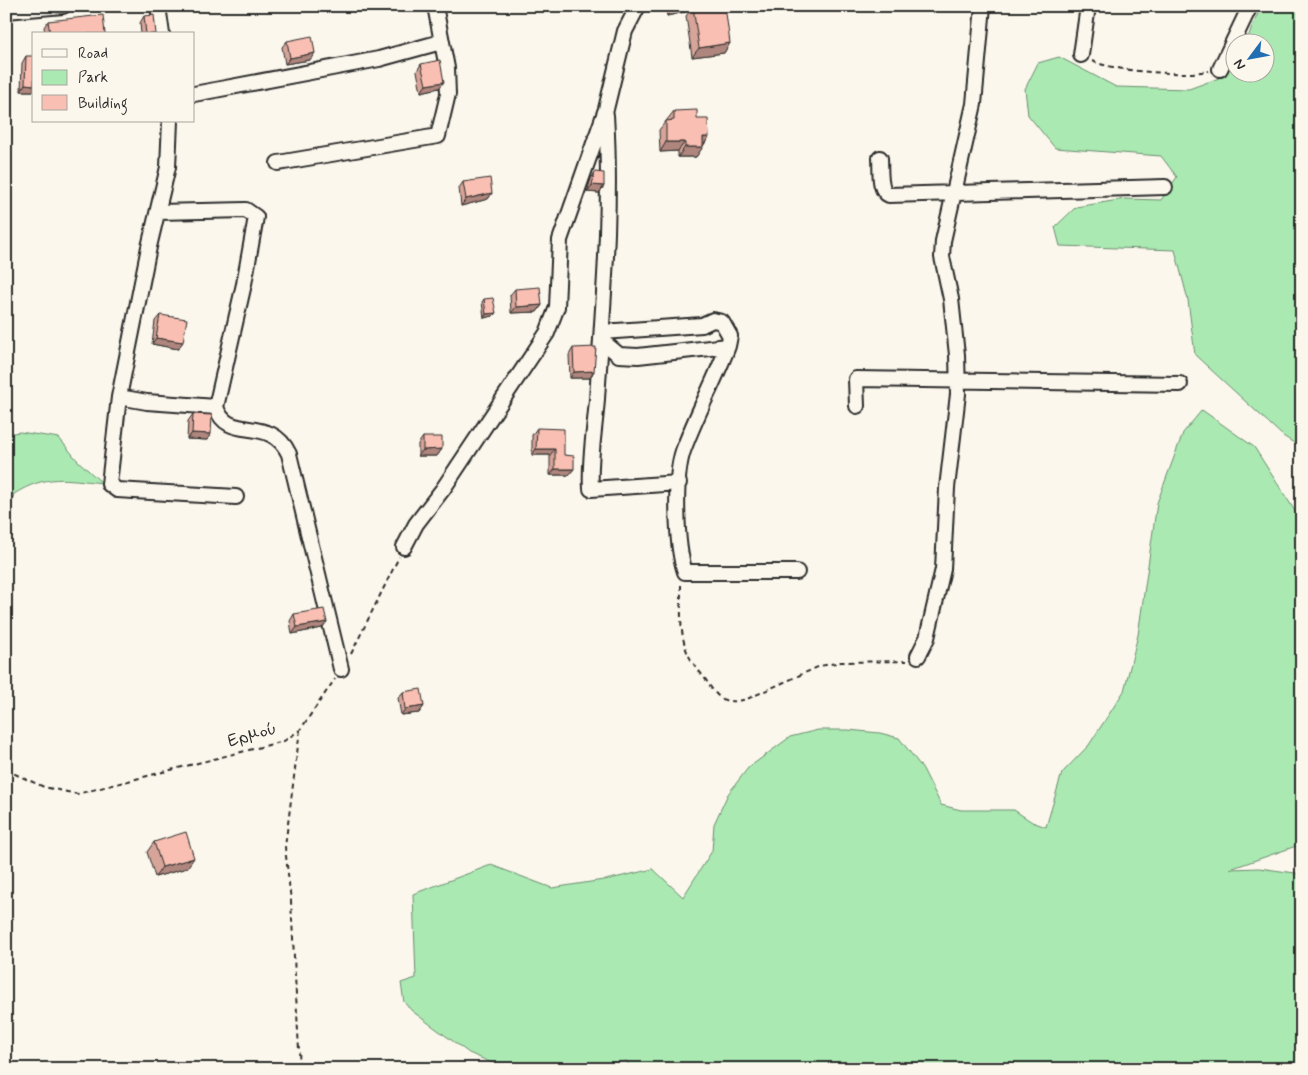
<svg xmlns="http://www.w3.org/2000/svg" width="1308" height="1075" font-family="Mynerve,sans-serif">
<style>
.green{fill:#aaeab2;stroke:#6a8a6e}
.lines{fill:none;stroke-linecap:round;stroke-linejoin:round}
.minor-casing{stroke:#2b2b2b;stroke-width:18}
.path{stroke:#2b2b2b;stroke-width:2;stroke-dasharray:5 4;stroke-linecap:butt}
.minor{stroke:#fbf7ec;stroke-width:14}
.wall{fill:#d6a499;stroke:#2b2b2b}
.shaded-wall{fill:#ae867d;stroke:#2b2b2b}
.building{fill:#f9bfb2;stroke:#2b2b2b}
.labels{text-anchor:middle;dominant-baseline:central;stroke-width:5;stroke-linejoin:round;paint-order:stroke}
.street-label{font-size:18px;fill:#2b2b2b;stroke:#fbf7ec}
</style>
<rect width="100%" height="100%" fill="#fbf7ec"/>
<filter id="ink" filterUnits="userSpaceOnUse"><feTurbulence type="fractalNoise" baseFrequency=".02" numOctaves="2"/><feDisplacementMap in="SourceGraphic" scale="10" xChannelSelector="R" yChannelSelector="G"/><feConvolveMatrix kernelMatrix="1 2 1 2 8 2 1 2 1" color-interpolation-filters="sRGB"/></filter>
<g filter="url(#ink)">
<!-- green -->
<path class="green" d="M1261,6H1302V448L1283,436L1195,355L1188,300L1175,250L1060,246L1055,227L1076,207L1125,199L1161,200L1177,177L1161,156L1055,148L1028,115L1025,89L1038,63L1059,57L1116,87L1189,89L1219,78L1235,58L1236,72H1266V42H1246Z
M1202,410L1254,447L1302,522V844L1230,869L1259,868L1302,874V1069H629L627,1061L612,1063L598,1069H506L469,1053L412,1011L404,1002L401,983L416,978L413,894L491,865L552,888L610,879L653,869L683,897L712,851L714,824L728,794L748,768L790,737L818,730H848L880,733L899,738L923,769L941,805L961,810H1014L1032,822L1046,827L1062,773L1089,745L1124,691L1138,635L1157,503L1183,433Z
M20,432L59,438L77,460L102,483C66,479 46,474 14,494L6,519V434Z"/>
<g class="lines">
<defs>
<path id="minor" d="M158,6L162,34
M6,11L63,6
M1081,55L1088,6
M1220,69L1250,6
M194,94L379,59L441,42
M606,115C612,210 603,304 597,399C595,429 589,458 591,489L679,483
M170,121L168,167L149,247L119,397L109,484L117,490L236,497
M880,158C881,170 878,190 889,195L1165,187
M278,163L438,136L448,94L447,68L435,6
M158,212L246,210L256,217L244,284L216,407C228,444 270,413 289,454L341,669
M602,332L702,325L713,320L722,322L730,336L728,346
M601,340L619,355L638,356L728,346C715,381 696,415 683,451C674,478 676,545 685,572H797
M119,397L147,402L216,407
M857,406L856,379L1180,384
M404,547L416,524L443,489L547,333L557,307L560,240L606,109L625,31L638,6
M918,656L927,638L943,569L947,488L958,394L957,355L951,299L942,257L943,241L974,104L983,6"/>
</defs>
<!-- minor casing -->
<use href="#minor" class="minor-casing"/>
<!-- path -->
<path class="path" d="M1092,61C1117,72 1182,76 1209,71
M681,585C681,607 679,634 688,654C692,663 700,672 706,680C718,699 724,705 747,699L820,666L841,662L907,661
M351,654L399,557
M300,730L285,847L291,901L300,1069
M6,770L44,787L77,794L284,741L300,730L335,679
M1237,1069C1257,1068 1285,1072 1302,1060"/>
<!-- minor -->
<use href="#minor" class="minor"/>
</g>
<!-- wall -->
<path class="wall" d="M665,6H693L689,11L667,16Z
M693,7L730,43L724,53L692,57L686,16Z
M144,16L156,34H141L140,23Z
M48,21L105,34H45L44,27Z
M287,41L310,60L285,64L282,47Z
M26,56L34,91H21L22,63Z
M421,64L439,88L421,92L417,71Z
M674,111L709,137L696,157H678V151L660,152L659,130Z
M595,172L604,186L599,193L587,192L591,179Z
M463,182L492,193L488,199L461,206L459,188Z
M515,289L542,305L537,312L511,313L510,295Z
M484,299L493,316L484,318L482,302Z
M160,315L178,349L152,344L155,321Z
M573,348L594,371L590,378H570L569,355Z
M193,414L211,434L207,440L187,439L188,421Z
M537,428L564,455L569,475H550V455H532V435Z
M423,437L442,449L437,456H418V444Z
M294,614L322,628L292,634L290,621Z
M403,692L424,706L419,713L401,715L398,698Z
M154,842L187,868L155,877L147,852Z"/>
<!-- shaded-wall -->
<path class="shaded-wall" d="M686,6H693L689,11L667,16L671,9Z
M730,43L724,53L692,57L699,48Z
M315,53L310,60L285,64L290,58Z
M444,82L439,88L421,92L426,85Z
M25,84L34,85V91H21Z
M703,137H709L702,147Z
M666,142H685L678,151L660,152Z
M685,147H703L696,157H678Z
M592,185L604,186L599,193L587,192Z
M492,193L488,199L461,206L466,199Z
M542,305L537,312L511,313L516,307Z
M496,313L493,316L484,318L486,314Z
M156,338L183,342L178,349L152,344Z
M594,371L590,378H570L574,372Z
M192,433L211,434L207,440L187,439Z
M442,449L437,456H418L423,450Z
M536,449H555L550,455H532Z
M555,469H574L569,475H550Z
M327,622L322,628L292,634L297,627Z
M424,706L419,713L401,715L405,709Z
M194,858L187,868L155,877L162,867Z"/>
<!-- building -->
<path class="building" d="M671,6H686L671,9Z
M696,6H725L730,43L699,48L693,7Z
M103,15L105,34H50L48,21Z
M154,15L156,34H146L144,16Z
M312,36L315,53L290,58L287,41Z
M26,56H34V85L25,84Z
M440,60L444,82L426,85L421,64Z
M697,110V119H708L709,137H703V147H685V142H666V121L674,120V111Z
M595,172L604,173V186L592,185Z
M490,178L492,193L466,199L463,182Z
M540,287L542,305L516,307L515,289Z
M493,298L496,313L486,314L484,299Z
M160,315L187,319L183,342L156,338Z
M596,347L594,371L574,372L573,348Z
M193,414L212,415L211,434L192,433Z
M537,428L564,429V455L574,456V469H555V449H536Z
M423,437H442V449L423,450Z
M324,609L327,622L297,627L294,614Z
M421,689L424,706L405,709L403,692Z
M186,832L194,858L162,867L154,842Z"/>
</g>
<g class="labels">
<!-- street labels -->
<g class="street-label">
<text transform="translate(252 735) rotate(-16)">Ερμού</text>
</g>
</g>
<!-- margin -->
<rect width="1308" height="1075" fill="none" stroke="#fbf7ec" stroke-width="25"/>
<rect x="12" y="12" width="1283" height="1050" fill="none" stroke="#2b2b2b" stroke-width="2" filter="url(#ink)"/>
<!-- legend -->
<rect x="32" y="32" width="162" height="90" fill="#fbf7ec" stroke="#a8a59f"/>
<rect x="42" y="49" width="25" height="8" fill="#fbf7ec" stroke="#a8a59f"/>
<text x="78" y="58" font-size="15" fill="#2b2b2b">Road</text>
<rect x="42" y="70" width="25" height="15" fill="#aaeab2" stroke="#a8a59f"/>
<text x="78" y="82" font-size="15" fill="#2b2b2b">Park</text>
<rect x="42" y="95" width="25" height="15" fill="#f9bfb2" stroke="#a8a59f"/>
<text x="78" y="108" font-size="15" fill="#2b2b2b">Building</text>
<!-- north arrow -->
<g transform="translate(1250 58) rotate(238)"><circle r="24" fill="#fbf7ec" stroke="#a8a59f"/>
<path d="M0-4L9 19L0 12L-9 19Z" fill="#1f6fb2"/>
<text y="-8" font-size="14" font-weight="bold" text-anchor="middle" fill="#2b2b2b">N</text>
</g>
</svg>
